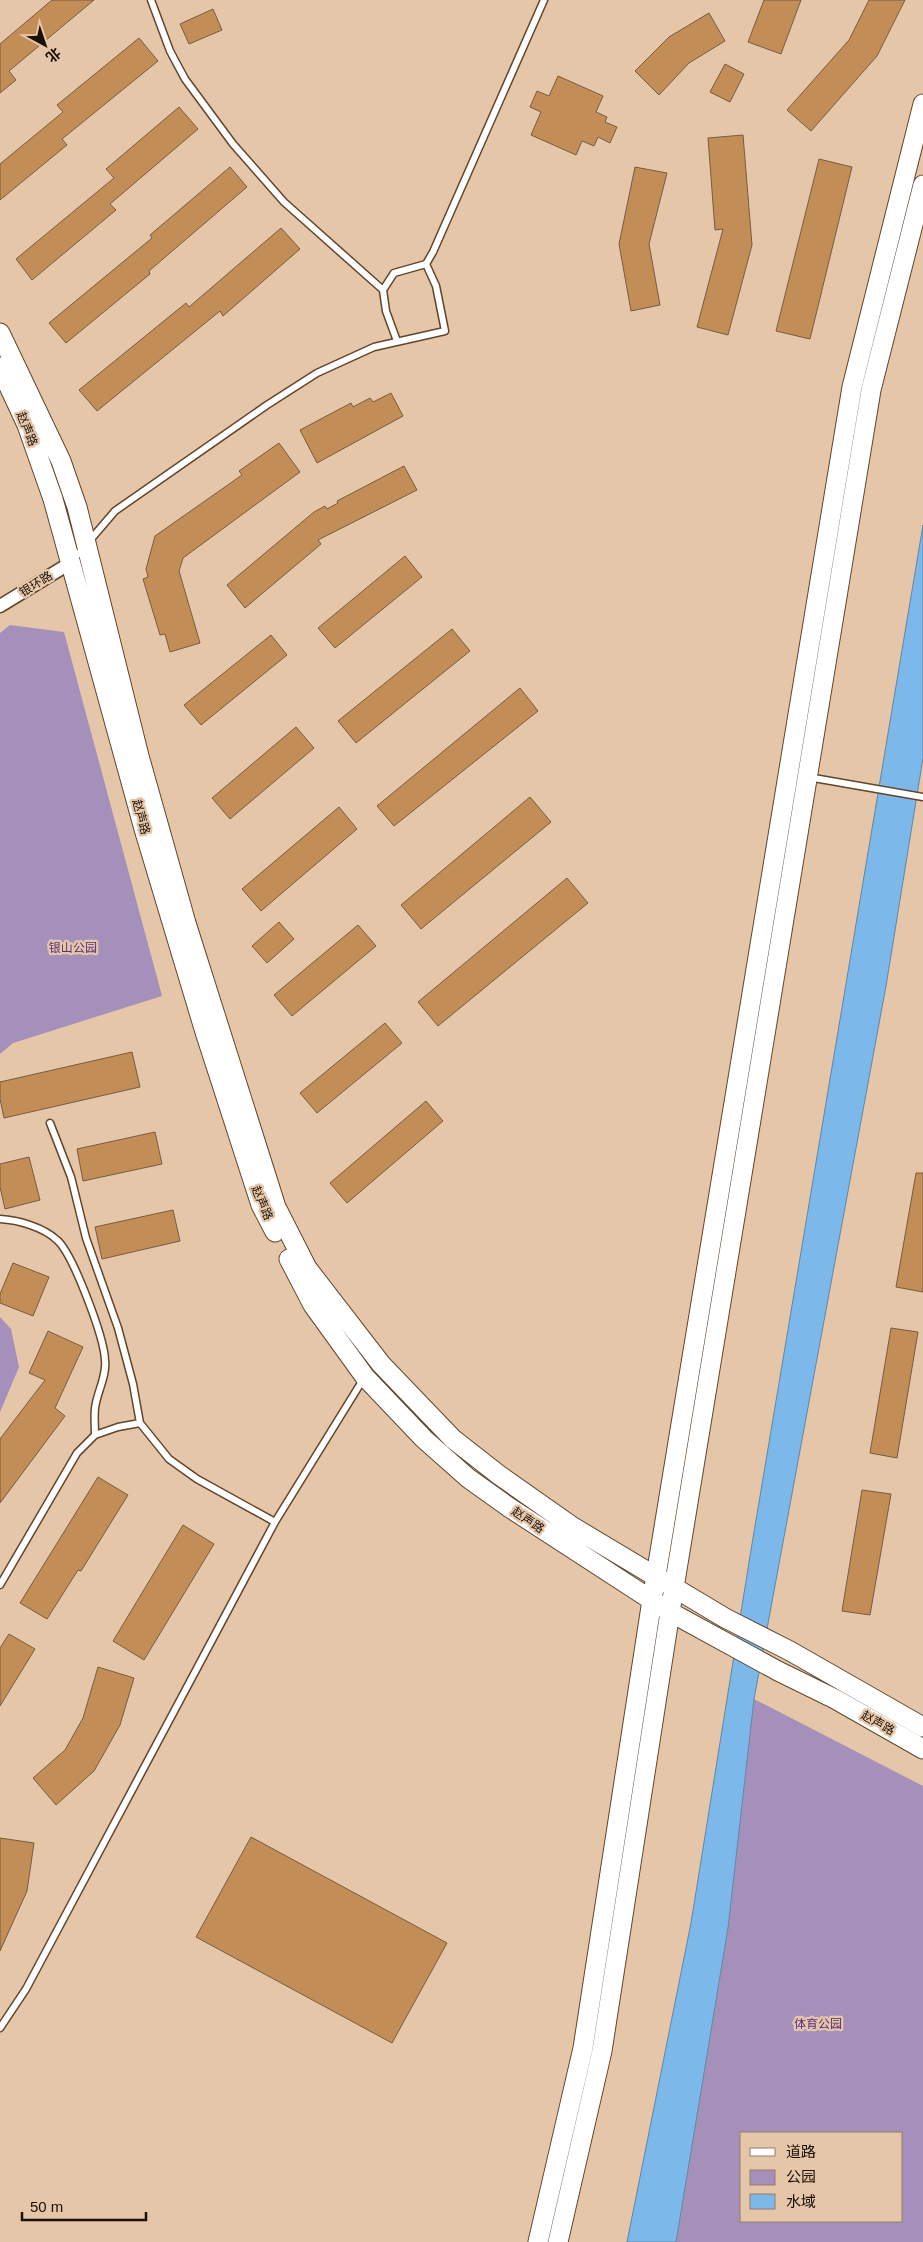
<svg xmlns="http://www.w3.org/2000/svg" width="923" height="2242" font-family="Helvetica,'Noto Sans SC',sans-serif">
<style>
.green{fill:#a590bc;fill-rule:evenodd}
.water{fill:#7db8eb;stroke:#5f86a6}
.building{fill:#c38d57;stroke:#775c41}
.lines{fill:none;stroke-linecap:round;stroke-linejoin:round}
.lane-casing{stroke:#60462c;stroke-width:9}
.street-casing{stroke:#60462c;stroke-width:15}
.secondary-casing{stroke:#60462c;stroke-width:21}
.lane{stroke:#fff;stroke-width:6}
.street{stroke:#fff;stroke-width:12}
.secondary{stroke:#fff;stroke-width:19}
.labels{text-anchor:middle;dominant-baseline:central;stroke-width:4.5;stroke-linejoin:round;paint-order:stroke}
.street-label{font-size:12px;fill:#1a1006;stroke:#e5c6a9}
.park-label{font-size:12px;fill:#572f7b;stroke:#e5c6a9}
</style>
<rect width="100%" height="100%" fill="#e5c6a9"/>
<!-- green -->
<path class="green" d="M10,625L64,632L162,996L13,1043L0,1054V633Z
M0,1317L11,1329L19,1367L0,1412Z
M754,1699L923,1786V2242H676L728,1928ZM742,2133H902V2221H742Z"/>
<!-- water -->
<path class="water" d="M923,525V758L886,986L754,1699L728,1928L676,2242H627L691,1923L751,1550Z"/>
<!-- building -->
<path class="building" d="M52,0H94L9,71L16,80L0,93V44Z
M764,0H801L781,54L748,42Z
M869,0H905L877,56L811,131L787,110L849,40Z
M213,9L222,30L189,44L180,24Z
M709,13L725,41L689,63L659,95L635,71L669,37Z
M139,38L158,61L62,139L67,145L0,200V164L63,112L57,105Z
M725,64L744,74L730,102L710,92Z
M558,76L603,96L596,112L607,117L605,122L617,127L610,143L598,137L594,146L582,141L576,155L531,135L541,112L530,107L537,91L549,96Z
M179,107L198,129L110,204L116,210L32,280L16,259L114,178L106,169Z
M743,135L752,245L728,335L697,327L723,229L715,230L708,138Z
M819,159L852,167L810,339L776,331Z
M230,167L247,187L149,271L150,274L66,343L49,323L152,238L150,235Z
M635,167L667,173L649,244L660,305L631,311L619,244Z
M281,228L300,249L223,316L220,311L97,411L79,390L186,303L189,307Z
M391,393L403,416L317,463L300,430L351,403L353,407L370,398L373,402Z
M279,443L300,472L183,558L179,571L200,643L170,652L165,634L160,635L143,579L148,577L146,569L155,536L242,475L239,471Z
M404,466L417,490L318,540L321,544L245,608L227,585L314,512L325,506L327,509L338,503L337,501Z
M405,556L422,577L335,648L318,628Z
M452,629L470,651L356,743L338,721Z
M271,635L287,655L201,725L184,705Z
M520,688L538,711L394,826L377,806Z
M296,727L314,748L230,819L212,798Z
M530,797L551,822L421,929L401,905Z
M339,807L357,829L261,911L242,889Z
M567,878L588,903L438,1026L418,1002Z
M279,922L294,939L267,963L252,946Z
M358,925L376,946L292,1016L274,995Z
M385,1023L402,1043L317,1113L300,1093Z
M132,1052L140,1087L4,1118L0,1099V1082Z
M426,1101L443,1121L347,1203L330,1183Z
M155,1132L162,1164L83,1181L77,1149Z
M29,1157L40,1200L5,1209L0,1187V1164Z
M916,1173H923V1292L896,1287Z
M173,1210L180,1241L102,1259L95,1227Z
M13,1263L49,1277L33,1316L0,1303V1294Z
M891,1328L918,1332L897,1458L870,1453Z
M48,1331L83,1347L55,1408L65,1416L0,1503V1439L45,1380L29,1373Z
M98,1477L128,1495L81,1571L78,1570L47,1619L20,1603Z
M862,1490L891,1494L870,1615L842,1611Z
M183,1525L214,1544L144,1660L113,1641Z
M9,1634L35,1649L0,1706V1648Z
M98,1667L134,1678L120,1725L94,1771L56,1805L33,1778L65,1750L83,1718Z
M251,1837L447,1943L392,2043L196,1937Z
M0,1838L34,1843L27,1891L0,1951Z"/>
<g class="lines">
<defs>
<path id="lane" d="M151,0L170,51L185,79L233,144L284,202L383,290
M426,264L433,252L544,0
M73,560L115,511L267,405L317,373L374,347L445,331L436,286L426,264L394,273L383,290L386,311L397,341
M808,777L923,797
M0,1219C18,1220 43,1227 57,1240C73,1254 104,1337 105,1360C107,1376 97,1392 95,1408C94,1417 95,1426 95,1435
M140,1423L169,1459L197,1479L275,1522
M0,1585L77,1453L95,1435L118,1427L140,1423L133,1384L118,1328L86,1238L71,1177L50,1123
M0,2028L26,1989L275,1522L364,1378"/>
<path id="street" d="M0,606L72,562"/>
<path id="secondary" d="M0,333L61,461L77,507L139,756L186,923L276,1207L307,1268L381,1364L453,1439L499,1475L573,1527L725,1618L790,1651L923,1727
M0,367L27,425L53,499L144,829L205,1032L261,1205L275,1232
M289,1259L313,1305L365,1377L424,1439L468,1478L510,1508L670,1612L778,1671L835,1699L923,1749
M538,2242L583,2048L652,1600L852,387L923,104
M558,2242L602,2051L670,1612L871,390L923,185"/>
</defs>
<!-- lane casing -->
<use href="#lane" class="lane-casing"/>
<!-- street casing -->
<use href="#street" class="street-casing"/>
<!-- secondary casing -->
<use href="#secondary" class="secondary-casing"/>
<!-- lane -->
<use href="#lane" class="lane"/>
<!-- street -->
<use href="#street" class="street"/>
<!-- secondary -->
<use href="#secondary" class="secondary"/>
</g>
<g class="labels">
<!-- street labels -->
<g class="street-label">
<text transform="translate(27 429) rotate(68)">赵声路</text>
<text transform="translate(36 584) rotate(-32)">银环路</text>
<text transform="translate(141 817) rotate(75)">赵声路</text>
<text transform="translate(262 1203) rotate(67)">赵声路</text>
<text transform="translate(528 1520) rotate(34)">赵声路</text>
<text transform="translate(878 1723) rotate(29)">赵声路</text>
</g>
<!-- park labels -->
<g class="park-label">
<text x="73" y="948">银山公园</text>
<text x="818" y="2024">体育公园</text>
</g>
</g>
<!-- legend -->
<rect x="740" y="2132" width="162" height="90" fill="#e5c6a9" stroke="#947d68"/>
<rect x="750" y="2148" width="25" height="8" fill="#ffffff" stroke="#947d68"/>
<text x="786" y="2157" font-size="15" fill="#1a1006">道路</text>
<rect x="750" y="2170" width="25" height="15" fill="#a590bc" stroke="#947d68"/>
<text x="786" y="2182" font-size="15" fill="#1a1006">公园</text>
<rect x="750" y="2194" width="25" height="15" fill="#7db8eb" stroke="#947d68"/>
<text x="786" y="2207" font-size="15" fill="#1a1006">水域</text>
<!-- north arrow -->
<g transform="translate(45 45) rotate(140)" stroke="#e5c6a9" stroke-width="4" paint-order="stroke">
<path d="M0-4L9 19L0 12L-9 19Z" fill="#1a1006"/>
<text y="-8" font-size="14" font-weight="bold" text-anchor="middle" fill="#1a1006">北</text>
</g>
<!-- scale -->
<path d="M22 2212v8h124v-8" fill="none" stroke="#1a1006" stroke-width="2.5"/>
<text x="30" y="2212" font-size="15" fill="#1a1006" stroke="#e5c6a9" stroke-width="4" paint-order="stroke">50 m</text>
</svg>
